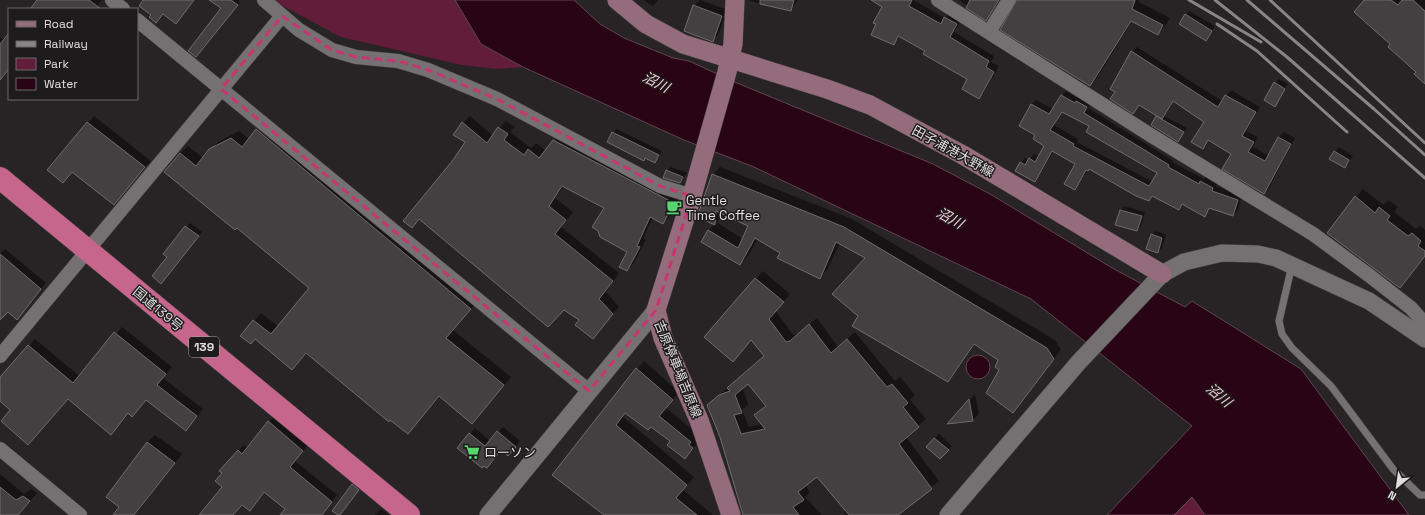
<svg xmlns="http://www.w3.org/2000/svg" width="1425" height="515" font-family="'Space Grotesk','Noto Sans JP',sans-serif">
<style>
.green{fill:#621d3b}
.water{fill:#290414;stroke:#604551}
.shadow{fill:#0007;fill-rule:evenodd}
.building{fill:#443f41;stroke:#706c6d;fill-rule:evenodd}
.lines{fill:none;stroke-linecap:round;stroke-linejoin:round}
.service-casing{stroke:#433f40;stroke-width:8}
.minor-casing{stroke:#433f40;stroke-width:15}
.tertiary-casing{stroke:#433f40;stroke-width:18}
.secondary-casing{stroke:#433f40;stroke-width:20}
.trunk-casing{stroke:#433f40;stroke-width:23}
.service{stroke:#757071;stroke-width:7}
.minor{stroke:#757071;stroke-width:14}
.tertiary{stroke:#757071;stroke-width:17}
.secondary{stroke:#946c7b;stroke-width:19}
.trunk{stroke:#c6668c;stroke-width:22}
.rail{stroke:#898586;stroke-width:3}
.marked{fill:none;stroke:#c7366f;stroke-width:3;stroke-dasharray:8 5;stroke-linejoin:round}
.labels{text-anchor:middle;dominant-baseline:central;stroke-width:3;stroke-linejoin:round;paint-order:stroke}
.shield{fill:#1e1b1c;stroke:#a6a4a4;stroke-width:1}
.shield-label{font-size:12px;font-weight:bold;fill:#e1dedf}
.street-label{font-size:13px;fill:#e1dedf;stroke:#1e1b1c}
.poi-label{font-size:13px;fill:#e1dedf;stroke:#1e1b1c;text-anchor:start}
.water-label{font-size:14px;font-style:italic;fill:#facbda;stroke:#1e1b1c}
</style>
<rect width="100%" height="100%" fill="#282425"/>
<!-- green -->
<path class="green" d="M272,0H455L481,44L523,67L498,69L462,65L341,37Z
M1192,497L1205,515H1174Z"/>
<!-- water -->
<path class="water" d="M455,0H574L600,24L624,38L673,58L689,61L737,83L933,164L990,194L1114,269L1185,307L1192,301L1301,369L1409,515H1205L1192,497L1174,515H1107L1192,426L1031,299L754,167L684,140L523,67L481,44Z
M966 367a12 12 0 1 1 24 0a12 12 0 1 1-24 0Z"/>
<!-- shadow -->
<path class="shadow" d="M39,0H102L94,9H31Z
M217,0H238L240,2L226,20L222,8Z
M643,0H658L653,6Z
M700,0L728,10L718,35L712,41L694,6Z
M750,0H798L790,10L750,1Z
M874,0H913L945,18L951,12L962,19L954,32L994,56L991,62L999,66L984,92L979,98L968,79L926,51L900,36L893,44L884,6Z
M959,0H1001L986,19Z
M1017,0H1139V2L1170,18L1165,26L1158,33L1132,21L1097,78L1090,85Z
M1366,0H1425V82L1392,44Z
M1189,11L1215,26L1206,39L1186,15Z
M9,35V69L0,80V37L4,40Z
M1137,47L1222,101L1231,90L1260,107L1246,131L1258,137L1253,147L1269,156L1279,137L1284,132L1295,138L1269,188L1264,193L1232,154L1209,140L1202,148L1206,121L1174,101L1164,116L1187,128L1178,141L1157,117L1158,115L1140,104L1133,112L1116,91L1132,52Z
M1279,79L1288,84L1274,105L1275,83Z
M1066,91L1080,99L1082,97L1091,102L1088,108L1172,160V162L1204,179L1206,177L1217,183L1216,186L1242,195L1238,210L1233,215L1211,207L1204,215L1184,204L1179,209L1153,195L1149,200L1090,168L1075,188L1076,164L1054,150L1039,176L1034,181L1021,163L1025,158L1029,160L1034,154L1039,157L1045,145L1037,135L1020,125L1032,104L1036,100L1053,109ZM1063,111L1090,126L1158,173L1153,182L1077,142L1078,139L1054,125Z
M94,116L151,161L114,204L72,171L49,170Z
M470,116L493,136L506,121L515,127L510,132L531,148L536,143L546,151L561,134L680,196L670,216L663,223L653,218L643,238L646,240L634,263L627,270L629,252L605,208L564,186L555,198L573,212L561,227L619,273L606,292L619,307L593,337L581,320L419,219L412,227L466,142L463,123Z
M264,122L478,301L453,330L511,377L472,422L440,396L408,433L307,353L292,369L256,338L242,335L261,313L278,326L311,288L180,153L188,146L203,158L218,142L239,131L249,139Z
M616,129L662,151L658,158L654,162L646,157L644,159L613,133Z
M1339,147L1353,156L1344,167L1330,158Z
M671,167L687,173L680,182L667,171Z
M720,167L852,219L1055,340L1061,350L1013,411L1000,369L999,360L975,344L955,373L948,381L860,316L866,257L840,243L827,270L819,277L758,239L748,256L740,264L703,242L709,230L715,224L713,175ZM722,213L749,226L743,239L716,222L722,216Z
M1363,189L1383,205L1388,200L1398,207L1394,212L1416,229L1420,226L1425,230V257L1400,287L1356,197Z
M1124,206L1145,212L1141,226L1137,230L1117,224L1121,210Z
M190,223L202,232L165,279L168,257Z
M1156,231L1166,235L1162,248L1158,251L1152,235Z
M5,249L46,283L17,318L8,311L0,320V254Z
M763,271L790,294L776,311L793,335L798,334L817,318L838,347L855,332L895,381L900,377L915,395L910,400L926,419L906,437L939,481L897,515H846L844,512L846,510L818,475L805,485L810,492L805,497L822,515H744L716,398L764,356L752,339L706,337ZM748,383L766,405L755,415L762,424L749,427L742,410L748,404L743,389Z
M122,327L172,367L163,378L203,409L192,423L186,430L147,399L132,416L129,413L111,433L68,398L28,444L12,410L0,400V379L35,339L79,376Z
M644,361L679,392L666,408L698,434L700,440L685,458L671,441L651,426L626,412L623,417L694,477L683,490L713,515H605L554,475Z
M975,394L979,414L973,420L949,422Z
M274,416L308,445L295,461L337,495L322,515H281L286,509L264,492L250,510L242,504L233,515H199L223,487L238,451L244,445L248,448Z
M503,427L520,441L513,450H502L492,462L484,465L459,448L475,428L490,441Z
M939,434L952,446L940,457L927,447Z
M155,435L182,454L135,515H114L120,507L147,443Z
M0,474L24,494L31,489L37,493L18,515H0Z
M356,481L362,485L343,511L353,485Z
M381,509L389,515H375Z"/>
<!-- building -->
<path class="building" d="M37,0H89L101,9H30Z
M143,0H194L176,24L163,14L156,23L149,17L151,15L139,6Z
M209,0H231L238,5L196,57L188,51L221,8Z
M760,0H794L791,11L760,4Z
M871,0H912L909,6L941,24L944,17L957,24L950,37L989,61L986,67L994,72L979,99L962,89L967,79L923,54L925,51L898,36L894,45L871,35L876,24L873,23L882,7Z
M970,0H999L986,21L966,8Z
M1017,0H1135L1132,9L1163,25L1158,35L1131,21L1090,86L1000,30Z
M1364,0H1391L1398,5L1402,0H1413L1425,11V84L1414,74L1416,72L1388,47L1390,44L1354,12Z
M693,5L722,16L713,42L684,31Z
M1185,14L1212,31L1206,41L1179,24Z
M9,33V69L0,80V44Z
M1131,51L1218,107L1225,95L1256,112L1242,136L1254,142L1248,152L1265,161L1278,137L1291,144L1264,194L1222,169L1231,154L1208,140L1203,149L1191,142L1204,122L1173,101L1162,119L1139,105L1133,114L1110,99L1115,92L1110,89Z
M1274,82L1285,89L1275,107L1264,100Z
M1061,95L1075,103L1076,101L1087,107L1084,113L1169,165L1168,167L1199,184L1200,181L1213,188L1212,191L1238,200L1233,216L1209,208L1205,217L1182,204L1179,210L1152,196L1149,201L1136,196L1089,169L1088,171L1086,170L1075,190L1064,184L1075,164L1052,151L1035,182L1015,171L1020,162L1025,165L1029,158L1035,162L1044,146L1033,139L1035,135L1019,126L1031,104L1049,114ZM1062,112L1089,126L1086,132L1157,173L1149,186L1073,146L1074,144L1050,130Z
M1156,116L1184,132L1178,142L1151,125Z
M87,122L145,167L114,205L72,172L63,183L47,170Z
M462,122L487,143L498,127L508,134L504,140L524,155L528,149L539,158L553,140L674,203L663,224L650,217L637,246L640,247L627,271L619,267L627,252L600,237L598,231L592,227L604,208L562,186L549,206L566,220L555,234L613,281L599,299L613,314L593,339L575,325L579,320L564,310L548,327L419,219L412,228L403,221L453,160L465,142L453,135Z
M256,129L471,309L446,338L504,385L472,424L439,396L408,434L390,420L389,422L306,353L292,370L255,339L251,344L240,336L253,320L271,334L309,288L237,228L235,230L164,172L180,153L196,166L209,149L231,138L242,147Z
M612,132L659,155L655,163L645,158L644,161L607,142Z
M1334,151L1349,160L1345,168L1329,159Z
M666,170L683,177L680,183L663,178Z
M712,174L844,227L1047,348L1054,359L1013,413L986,393L999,370L995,367L998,360L974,344L948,382L852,326L858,316L832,294L865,258L836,242L820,279L777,258L780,253L755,238L740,265L701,242L708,230L738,248L748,226L716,211L715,225L697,217Z
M1355,196L1375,213L1379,207L1390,216L1387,220L1408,236L1412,233L1421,241L1418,246L1425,251V256L1400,288L1327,233Z
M1120,210L1142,216L1137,231L1115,225Z
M185,226L199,236L161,284L152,276L167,257L163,254Z
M1151,234L1162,238L1158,253L1146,249Z
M0,254L41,289L17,320L8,312L0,320Z
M755,278L784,302L769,319L786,342L790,341L809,324L831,353L847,339L887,387L892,384L908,403L903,407L919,427L899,444L932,489L898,515H849L817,477L798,492L804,500L793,507L799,515H743L720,437L707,405L719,395L730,391L727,388L764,356L751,340L733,362L704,337ZM748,384L766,406L754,415L765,429L741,434L734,415L742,413L735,395Z
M114,332L166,374L157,385L197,416L186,431L146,400L132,417L128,413L111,435L68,399L28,445L1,421L10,410L0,401V377L28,345L73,383Z
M636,368L673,400L659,416L691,442L689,445L693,448L685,459L667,445L670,441L651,427L648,430L625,413L616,425L687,485L676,498L697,515H604L552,475Z
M969,399L973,421L947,424Z
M268,421L303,451L290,467L332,502L322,515H280L285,509L264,492L250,511L242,505L233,515H199L222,487L215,481L222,473L219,471L238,450L242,454Z
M497,431L516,447L508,456L501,450L487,468L483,466L482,468L457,448L469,433L485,446Z
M934,438L949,450L940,459L926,447Z
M147,442L175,463L134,515H113L119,507L106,497Z
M352,484L359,490L340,515H338L332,511Z
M0,487L16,500L23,496L30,501L18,515H0Z"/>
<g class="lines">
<defs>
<path id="service" d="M1292,265L1279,321L1282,334L1292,348L1331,386L1393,469L1420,495H1425"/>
<path id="minor" d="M112,0L123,9
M264,0L299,30L332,50L356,57L398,61L428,70L497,99L660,186L692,196
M938,0L1152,136L1313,234L1370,276L1411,308L1425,324
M137,20L589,391
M989,32L1009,0
M0,356L282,16
M0,449L80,515"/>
<path id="tertiary" d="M488,515L656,310
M948,515L1078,363L1162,274L1184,262L1222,253L1258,254L1276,258L1369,301L1425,339"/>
<path id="secondary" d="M617,0L646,24L683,44L827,89L870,105L963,155L1162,274
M731,515L699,420L663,338L656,310L692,196L727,72L733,44L735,0"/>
<path id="trunk" d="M0,178L409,515"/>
</defs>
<!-- service casing -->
<use href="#service" class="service-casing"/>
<!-- minor casing -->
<use href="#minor" class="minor-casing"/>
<!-- tertiary casing -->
<use href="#tertiary" class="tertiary-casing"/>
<!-- secondary casing -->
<use href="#secondary" class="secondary-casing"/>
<!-- trunk casing -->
<use href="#trunk" class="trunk-casing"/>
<!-- service -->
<use href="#service" class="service"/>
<!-- minor -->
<use href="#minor" class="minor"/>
<!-- tertiary -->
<use href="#tertiary" class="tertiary"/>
<!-- secondary -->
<use href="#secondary" class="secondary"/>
<!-- trunk -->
<use href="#trunk" class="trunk"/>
<!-- rail -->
<path class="rail" d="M1189,0L1261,42
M1215,0L1287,57L1425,178
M1247,0L1374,109L1425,155
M1270,0L1425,143
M1217,24L1257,51L1347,132"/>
</g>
<!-- marked area -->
<path class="marked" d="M282,16L332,50L356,57L398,61L428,70L497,99L660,186L692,196L656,310L589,391L221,89Z"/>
<!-- icons -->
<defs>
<symbol id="cafe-bare" viewBox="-9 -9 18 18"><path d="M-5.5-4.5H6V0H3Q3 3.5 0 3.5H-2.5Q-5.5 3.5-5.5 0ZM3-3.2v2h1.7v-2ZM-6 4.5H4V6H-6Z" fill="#57d570" stroke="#1e1b1c" stroke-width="2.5" paint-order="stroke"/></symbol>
<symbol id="supermarket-bare" viewBox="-9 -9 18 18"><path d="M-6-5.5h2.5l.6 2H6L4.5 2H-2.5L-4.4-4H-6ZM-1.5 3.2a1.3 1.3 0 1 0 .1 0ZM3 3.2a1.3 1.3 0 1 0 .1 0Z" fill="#57d570" stroke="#1e1b1c" stroke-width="2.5" paint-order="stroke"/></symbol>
</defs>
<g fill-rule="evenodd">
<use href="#cafe-bare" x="663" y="196" width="22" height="22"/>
<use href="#supermarket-bare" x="461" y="441" width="22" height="22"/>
</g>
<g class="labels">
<!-- shield labels -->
<rect class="shield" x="189" y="337" width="30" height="20" rx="3"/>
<g class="shield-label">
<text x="204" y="347">139</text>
</g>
<!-- street labels -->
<g class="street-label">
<text transform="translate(953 151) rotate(29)">田子浦港大野線</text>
<text transform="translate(158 309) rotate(40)">国道139号</text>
<text transform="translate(678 369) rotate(68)">吉原停車場吉原線</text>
</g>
<!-- poi labels -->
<g class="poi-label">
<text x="686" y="200">Gentle<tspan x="686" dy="15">Time Coffee</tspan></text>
<text x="484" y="452">ローソン</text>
</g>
<!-- water labels -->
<g class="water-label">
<text transform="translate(656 82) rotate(27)">沼川</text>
<text transform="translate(950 218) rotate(29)">沼川</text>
<text transform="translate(1219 395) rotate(40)">沼川</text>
</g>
</g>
<!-- legend -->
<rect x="8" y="8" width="130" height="92" fill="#1e1b1c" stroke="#6c696a"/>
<rect x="16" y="21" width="20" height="6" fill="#946c7b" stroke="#6c696a"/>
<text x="44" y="28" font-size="12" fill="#e1dedf">Road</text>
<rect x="16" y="41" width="20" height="6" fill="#898586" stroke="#6c696a"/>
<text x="44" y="48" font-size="12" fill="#e1dedf">Railway</text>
<rect x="16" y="58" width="20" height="12" fill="#621d3b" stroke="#6c696a"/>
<text x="44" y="68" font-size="12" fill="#e1dedf">Park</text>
<rect x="16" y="78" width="20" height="12" fill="#290414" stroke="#6c696a"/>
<text x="44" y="88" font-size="12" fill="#e1dedf">Water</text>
<!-- north arrow -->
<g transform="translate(1397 487) rotate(209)" stroke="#1e1b1c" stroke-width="3" paint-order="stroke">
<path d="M0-3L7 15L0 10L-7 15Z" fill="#e1dedf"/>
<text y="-6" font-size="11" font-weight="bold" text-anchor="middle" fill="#e1dedf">N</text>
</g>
</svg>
